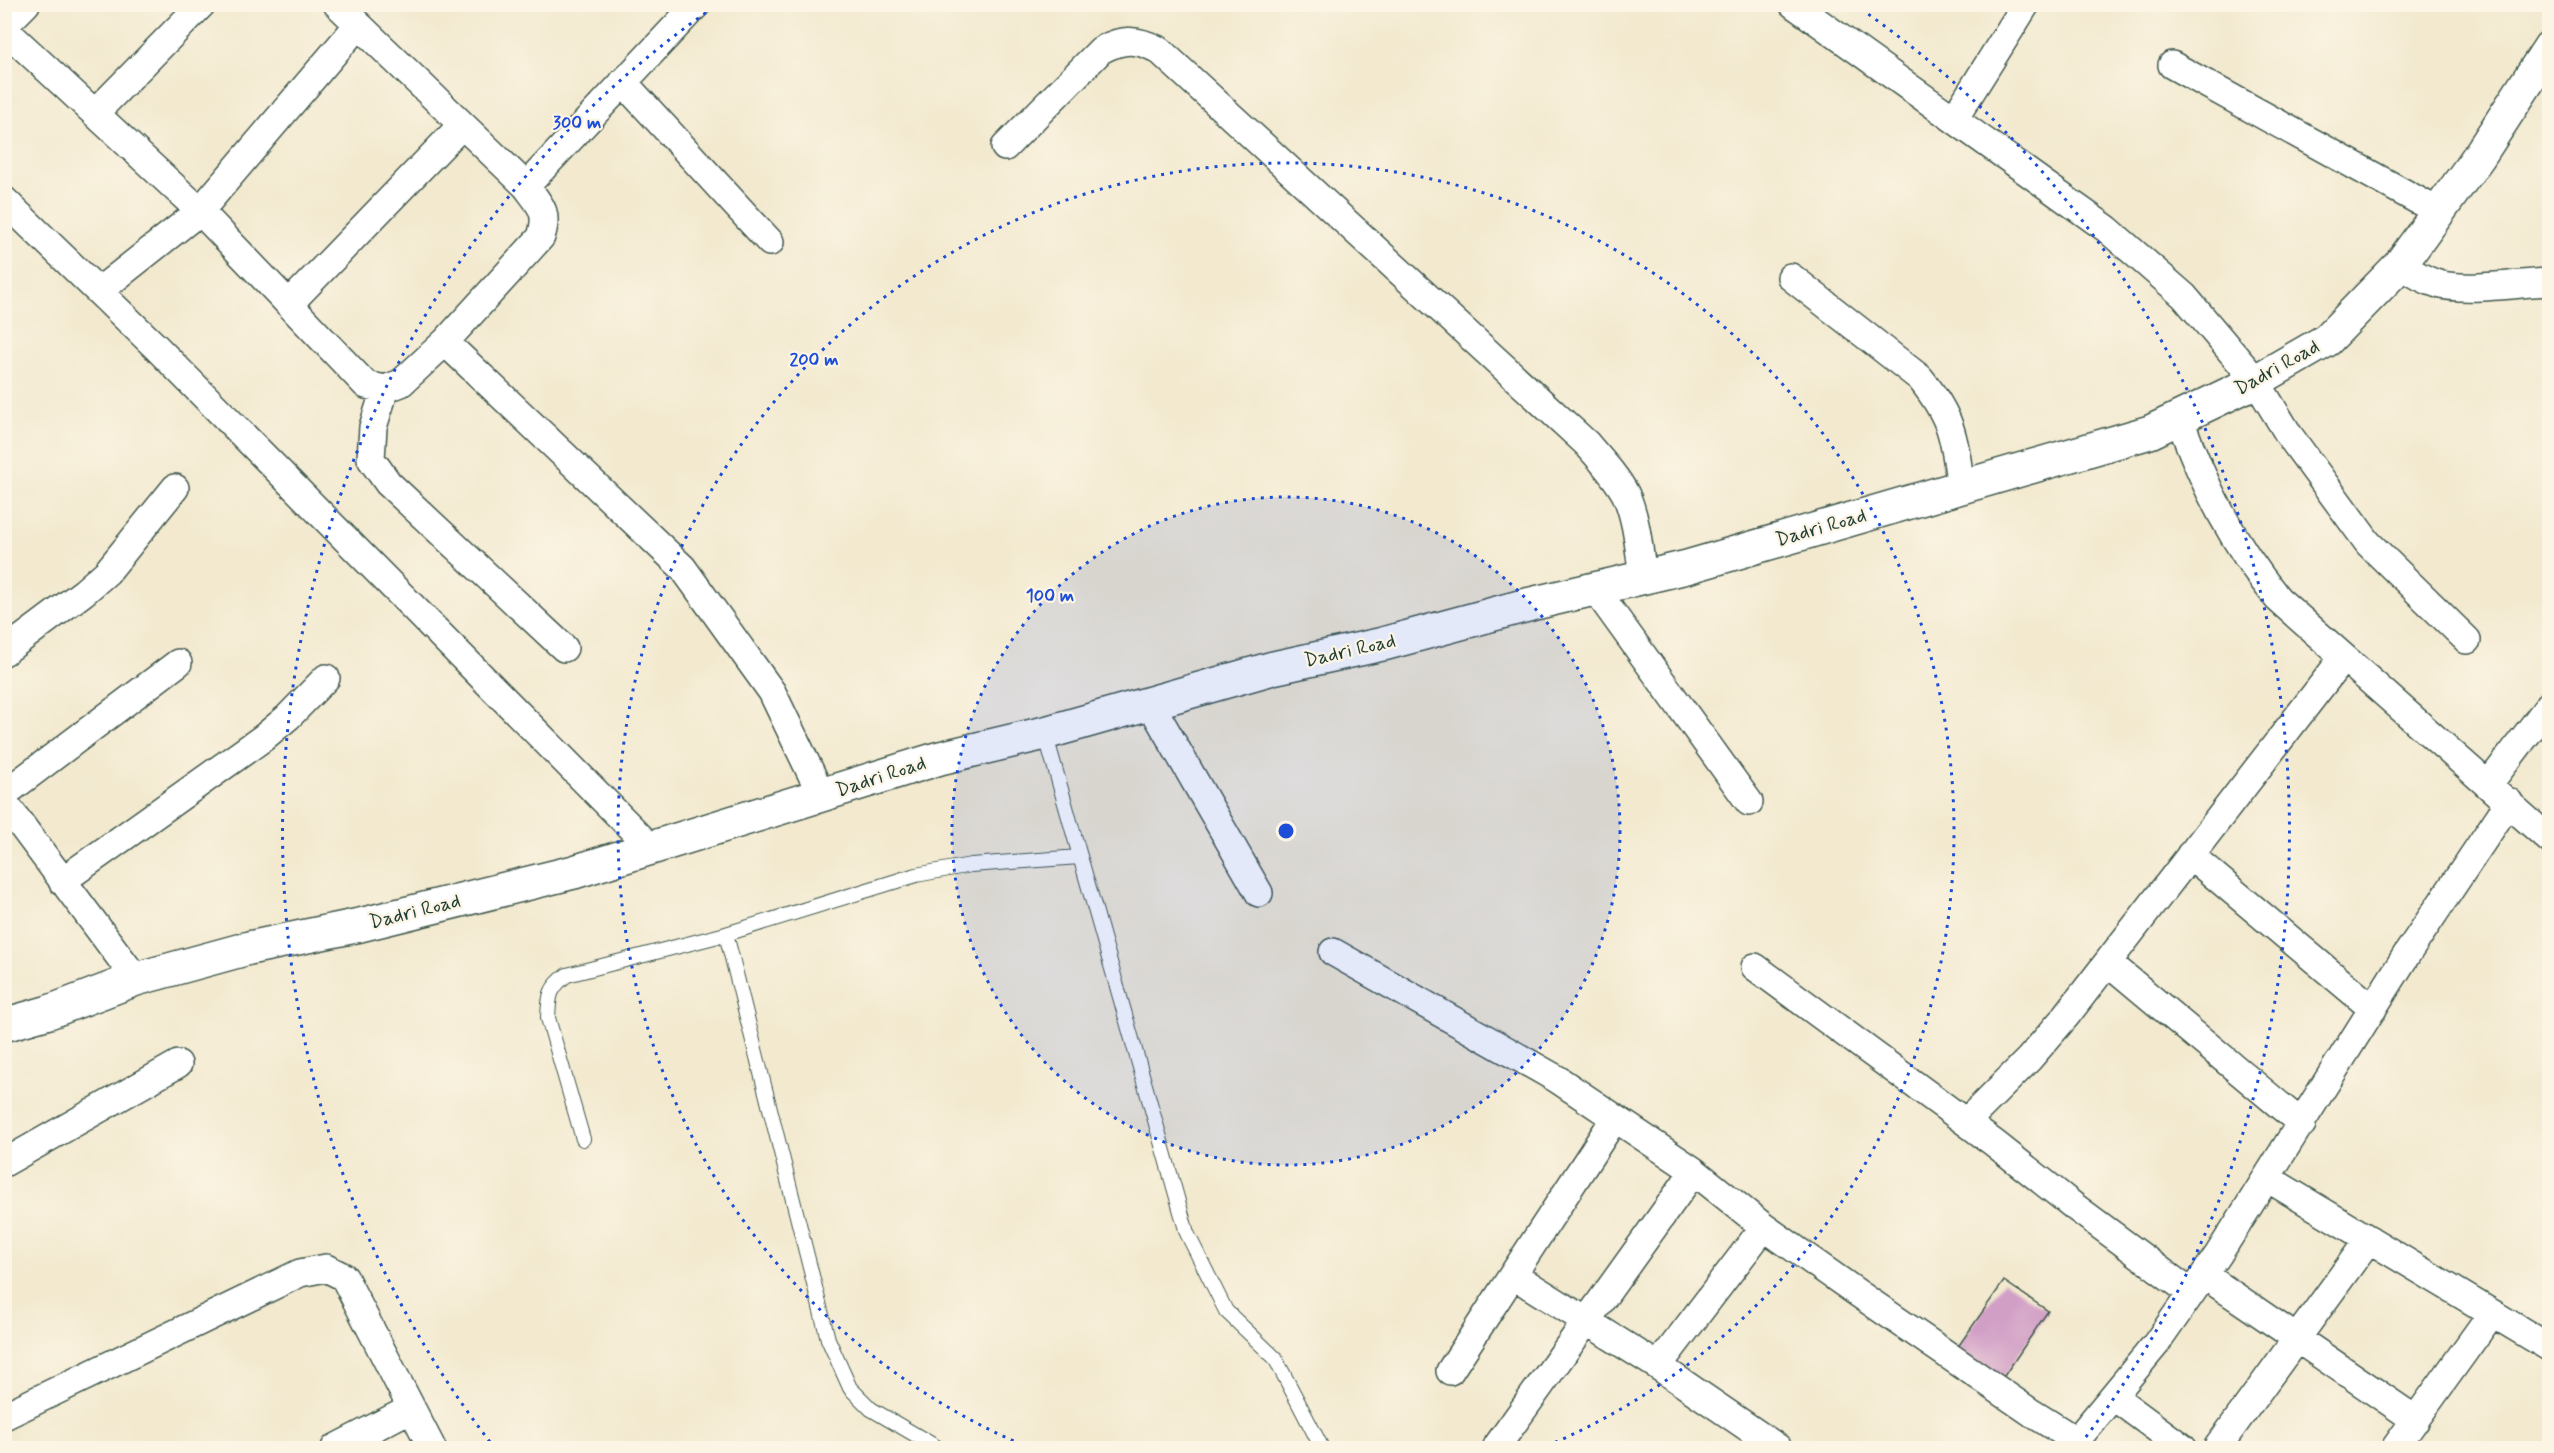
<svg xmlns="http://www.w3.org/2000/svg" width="2554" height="1453" font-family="Mynerve,sans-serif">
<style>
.building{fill:#d19ec6}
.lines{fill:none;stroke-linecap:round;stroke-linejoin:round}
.service-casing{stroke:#3f574b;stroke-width:16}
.minor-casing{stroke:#3f574b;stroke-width:30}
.secondary-casing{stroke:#3f574b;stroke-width:36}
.service{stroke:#fff;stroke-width:14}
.minor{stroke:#fff;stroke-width:27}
.secondary{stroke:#fff;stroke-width:33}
.ring{fill:none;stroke:#1d4ed8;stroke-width:3;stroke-dasharray:3 6}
.labels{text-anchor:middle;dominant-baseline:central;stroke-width:4.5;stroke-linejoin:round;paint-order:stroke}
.street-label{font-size:20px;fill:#1f3d34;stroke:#fcf5e5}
.centre{fill:#1d4ed8;stroke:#fcf5e5;stroke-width:3}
.ring-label{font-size:18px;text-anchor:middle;font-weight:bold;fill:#1d4ed8;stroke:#fcf5e5;stroke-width:4.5;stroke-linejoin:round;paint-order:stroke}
</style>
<rect width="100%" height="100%" fill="#fcf5e5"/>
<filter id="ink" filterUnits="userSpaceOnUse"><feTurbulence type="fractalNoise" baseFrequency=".0167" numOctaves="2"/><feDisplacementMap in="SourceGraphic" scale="12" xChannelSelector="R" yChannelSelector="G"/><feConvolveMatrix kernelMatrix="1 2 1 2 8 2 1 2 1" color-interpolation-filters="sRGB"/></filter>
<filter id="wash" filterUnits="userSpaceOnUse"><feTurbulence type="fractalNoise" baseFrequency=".008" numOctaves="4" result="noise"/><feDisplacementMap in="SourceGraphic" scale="24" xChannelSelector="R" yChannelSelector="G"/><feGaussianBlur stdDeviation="1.35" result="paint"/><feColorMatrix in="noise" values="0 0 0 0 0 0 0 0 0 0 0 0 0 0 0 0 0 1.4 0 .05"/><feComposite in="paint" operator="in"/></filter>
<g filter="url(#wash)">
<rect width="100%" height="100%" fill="#f2e9cf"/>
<g id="blocks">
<!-- building -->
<path class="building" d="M2004,1281L2048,1311L2000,1382L1955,1351Z"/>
</g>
</g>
<g filter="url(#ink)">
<use href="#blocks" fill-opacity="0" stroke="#3f574b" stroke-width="1.5"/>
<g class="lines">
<defs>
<path id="service" d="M1045,733L1187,1233L1226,1311L1275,1358L1322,1448
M726,934L828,1339L850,1388L871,1409L938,1448
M583,1139L548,1018C549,996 549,988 567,975L726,934L916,875L971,865L1079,857"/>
<path id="minor" d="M1793,4L2107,229L2184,296L2256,381L2289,435L2368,543L2467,640
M4,26L26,4
M4,29L200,211L366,385L385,389L401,383L445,342L541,237C549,212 541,206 526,186L337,4
M2172,65L2439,212
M623,82L770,242
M95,113L202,4
M1954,119L2026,4
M1005,147L1101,50C1124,38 1137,39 1159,50L1586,443C1600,459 1616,476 1626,495C1637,520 1639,550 1643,577
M526,186L697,4
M4,200L156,347L651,848
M2400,265C2413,273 2424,280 2438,284C2466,292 2519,283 2550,282
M1791,277L1920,378C1953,419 1954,437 1961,488
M99,291L200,211L358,25
M289,304L462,125
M445,342L683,568L772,692L822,796
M385,389L373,427L371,459L388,483L564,648
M2180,420C2205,488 2232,542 2278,599L2550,840
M1595,589L1749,802
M4,652L84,592L107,572L175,488
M1150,703L1259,893
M2488,785L2550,704
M4,794L178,663
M4,802L136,979
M2190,855L2373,1009
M62,881L263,738L288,717L326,678
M1333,952L1557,1079L1694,1171L1764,1227L1859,1294L2032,1413L2077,1441
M2109,963L2302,1124
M1755,967L1994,1143L2075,1207L2191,1293
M1966,1122L2029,1059L2066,1016L2343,658
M4,1163L178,1064
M2267,1178L2550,1348
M1513,1275L1658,1366L1778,1448
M2204,1275L2416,1420
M1658,1366L1764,1227
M1450,1371L1615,1118
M2114,1397L2183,1448
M4,1416L300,1273L326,1268L344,1277L432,1448
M1497,1446L1694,1171
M335,1448L410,1409
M2070,1448L2156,1344L2218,1255L2407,954L2509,802
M2217,1448L2369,1239
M2395,1448L2492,1313"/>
<path id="secondary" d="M4,1025L49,1012L136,979L249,948L360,925L574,872L940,758L1045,733L1273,668L1383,644L1531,604L1687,567L2150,432L2256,381L2327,340L2400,265L2479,156L2550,47"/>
</defs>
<!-- service casing -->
<use href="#service" class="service-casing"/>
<!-- minor casing -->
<use href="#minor" class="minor-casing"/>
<!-- secondary casing -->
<use href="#secondary" class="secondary-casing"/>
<!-- service -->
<use href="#service" class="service"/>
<!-- minor -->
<use href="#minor" class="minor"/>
<!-- secondary -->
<use href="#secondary" class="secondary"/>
</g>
</g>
<!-- distance rings -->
<circle cx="1286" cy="831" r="334" fill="#1d4ed8" fill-opacity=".12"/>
<g class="ring">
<circle cx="1286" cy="831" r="334"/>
<path d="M1030 1448A668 668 0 1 1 1542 1448"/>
<path d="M490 1442A1003 1003 0 0 1 711 9M1861 9A1003 1003 0 0 1 2082 1442"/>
</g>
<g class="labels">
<!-- street labels -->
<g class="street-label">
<text transform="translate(2277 368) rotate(-29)">Dadri Road</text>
<text transform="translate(1821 528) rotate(-16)">Dadri Road</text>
<text transform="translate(1350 651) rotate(-13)">Dadri Road</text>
<text transform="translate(881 777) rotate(-18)">Dadri Road</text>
<text transform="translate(415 912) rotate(-14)">Dadri Road</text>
</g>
</g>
<circle cx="1286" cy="831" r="9" class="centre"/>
<g class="ring-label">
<text x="577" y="128">300 m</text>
<text x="814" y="365">200 m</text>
<text x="1050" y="601">100 m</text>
</g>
<!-- margin -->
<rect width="2554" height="1453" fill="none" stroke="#fcf5e5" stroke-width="24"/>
</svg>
